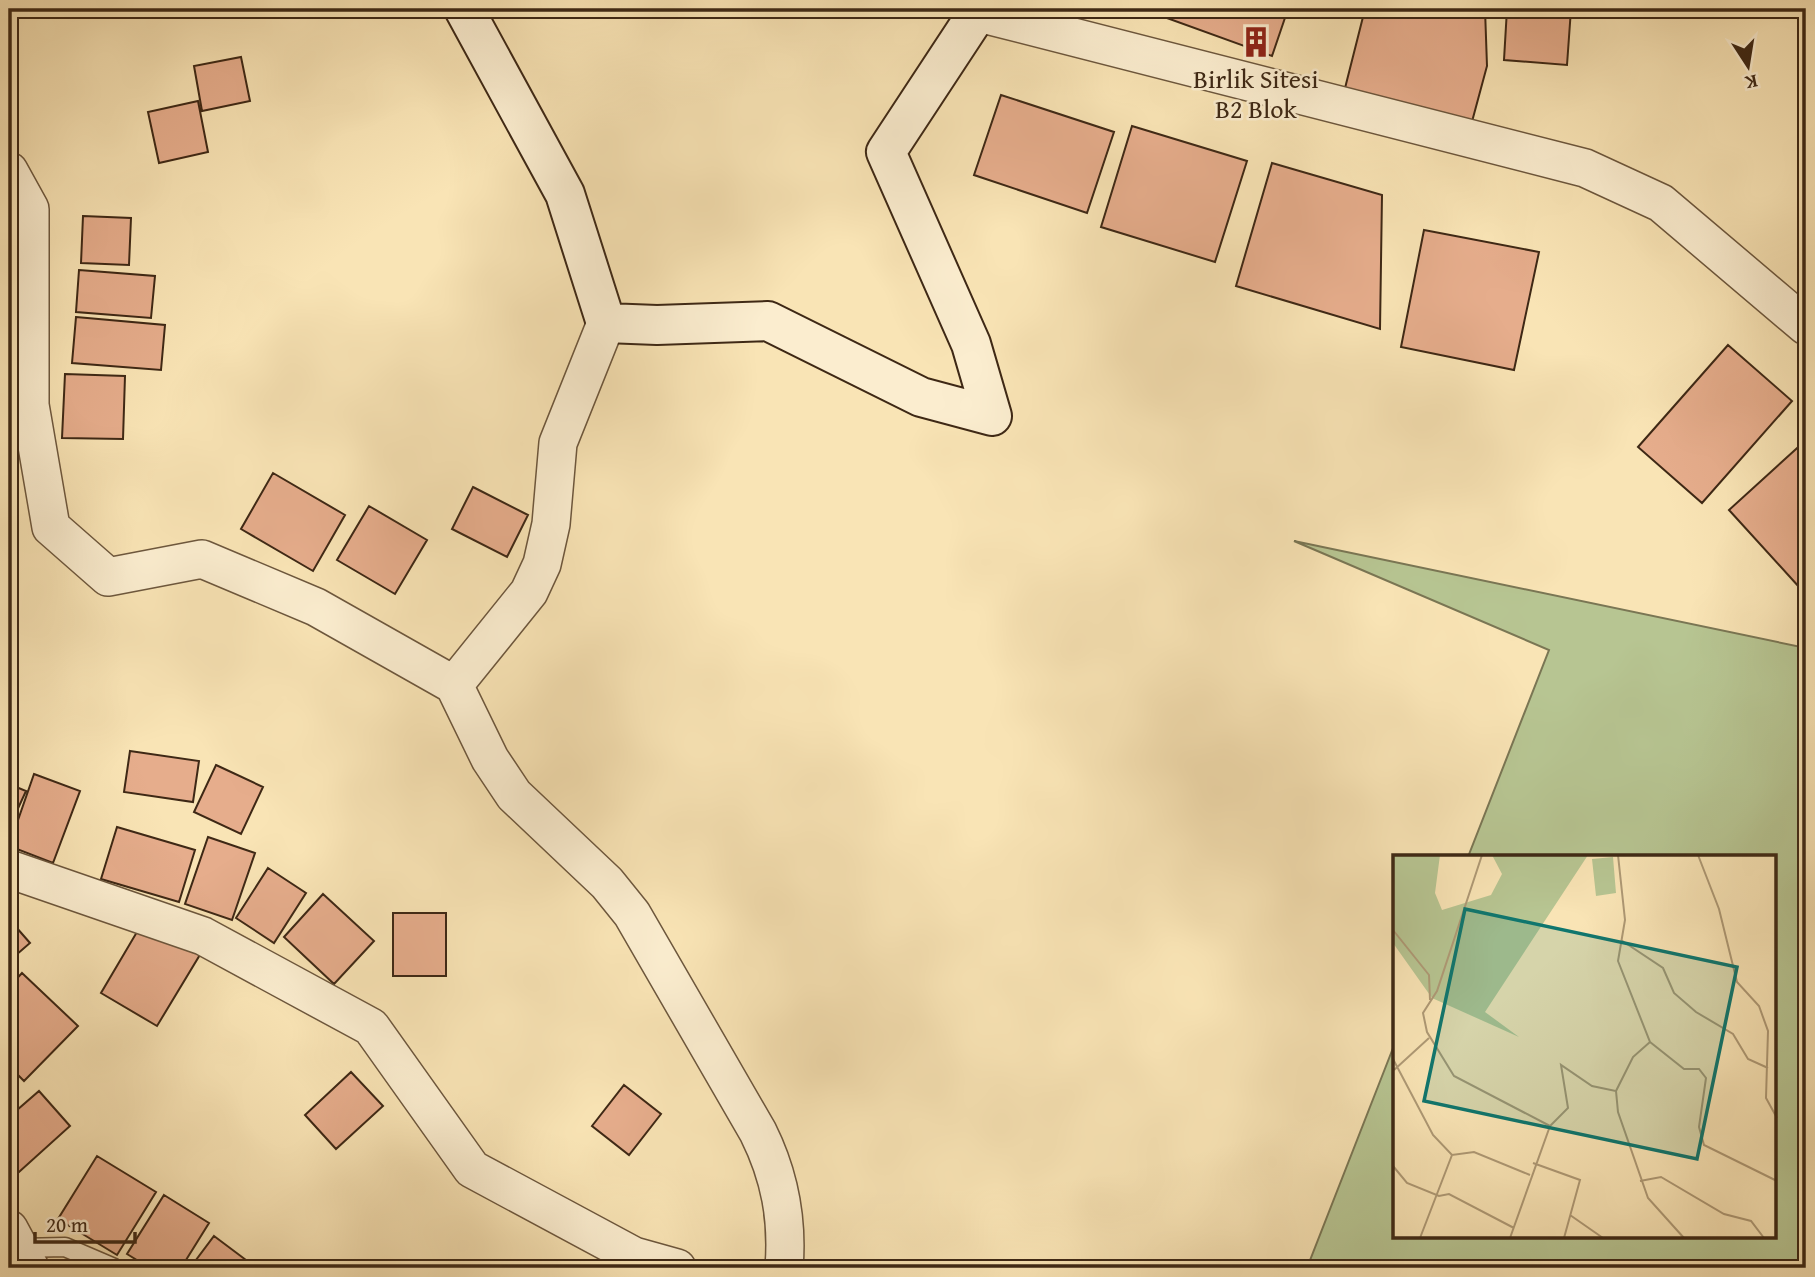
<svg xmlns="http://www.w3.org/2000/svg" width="1815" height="1277" font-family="'Gentium Book Plus',serif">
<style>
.green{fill:#b7c592;stroke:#7a7654;stroke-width:2}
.building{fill:#e6ad8c;stroke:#3e2815;stroke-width:2}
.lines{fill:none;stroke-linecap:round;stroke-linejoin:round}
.lane-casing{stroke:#6d573d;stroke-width:21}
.street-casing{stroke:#6d573d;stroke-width:40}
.secondary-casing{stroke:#3e2815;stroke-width:42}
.lane{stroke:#fbedcf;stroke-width:18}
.street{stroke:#fbedcf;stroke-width:37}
.secondary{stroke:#fbedcf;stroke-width:38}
.labels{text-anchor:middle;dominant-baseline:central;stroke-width:5;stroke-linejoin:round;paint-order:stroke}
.poi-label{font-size:26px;fill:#3e2815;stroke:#fbedcf}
.inset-road{fill:none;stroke:#ae9975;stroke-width:2}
.view{fill:#0f766e;fill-opacity:0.15;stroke:#0f766e;stroke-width:3.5}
.inset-edge{fill:none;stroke:#3e2815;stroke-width:3.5}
</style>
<rect width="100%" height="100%" fill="#f9e4b5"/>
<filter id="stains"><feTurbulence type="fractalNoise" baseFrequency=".00286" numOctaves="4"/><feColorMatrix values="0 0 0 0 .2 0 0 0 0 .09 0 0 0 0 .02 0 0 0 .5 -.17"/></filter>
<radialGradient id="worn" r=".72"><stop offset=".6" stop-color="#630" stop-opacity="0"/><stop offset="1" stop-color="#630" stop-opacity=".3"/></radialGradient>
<!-- green -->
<path class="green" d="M1294,541L1806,648V1268H1307L1395,1043V1237H1775V857H1468L1549,650Z"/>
<!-- building -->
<path class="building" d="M1142,9H1288L1272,56Z
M1365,9H1485L1487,66L1470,129L1343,96Z
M1507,9H1571L1567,65L1504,60Z
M241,57L250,101L202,111L194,66Z
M1001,95L1114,132L1087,213L974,175Z
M198,101L208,152L159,163L148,112Z
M1132,126L1247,161L1215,262L1101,227Z
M1272,163L1382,195L1380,329L1236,286Z
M83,216L131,218L129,265L81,263Z
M1424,230L1539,252L1514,370L1401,347Z
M79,270L155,276L151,318L76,312Z
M76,317L165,325L161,370L72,363Z
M1728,345L1792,401L1702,503L1638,447Z
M65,374L125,376L123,439L62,438Z
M1806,440V583L1800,588L1729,510Z
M273,473L345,515L313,571L241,529Z
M473,487L528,515L507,557L452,529Z
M369,506L427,540L395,594L337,560Z
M130,751L199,761L193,802L124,792Z
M216,765L263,787L241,834L194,812Z
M34,774L80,791L53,863L9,846Z
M9,784L26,791L9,828Z
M117,827L195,850L179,902L101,879Z
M208,837L255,853L232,920L185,904Z
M268,868L306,893L274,943L236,918Z
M323,894L374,941L334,984L284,937Z
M393,913H446V976H393Z
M9,919L30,943L9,961Z
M144,920L201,953L157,1026L101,993Z
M22,973L78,1026L24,1081L9,1066V987Z
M351,1072L383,1106L336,1149L305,1115Z
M624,1085L661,1114L629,1155L592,1126Z
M39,1091L70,1126L9,1181V1117Z
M97,1156L156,1192L117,1255L58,1219Z
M164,1195L209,1223L181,1268H150L127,1254Z
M214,1236L254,1266L253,1268H190Z"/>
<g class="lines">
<defs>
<path id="lane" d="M19,1248L65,1247L114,1268"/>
<path id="street" d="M979,13L1585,168L1661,203L1806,326
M9,171L30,209V405L51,527L108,577L202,559L316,607L454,685
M606,323L558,443L551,524L542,564L529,592L454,685L490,759L514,795L607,883L632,914L758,1132C780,1176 788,1219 784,1268
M9,869L203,936L371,1027L472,1169L634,1256L677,1268
M9,1229L30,1268"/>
<path id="secondary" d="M464,9L565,194L606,323L657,325L768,321L921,397L992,416L971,344L886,152L980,9"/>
</defs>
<!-- lane casing -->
<use href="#lane" class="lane-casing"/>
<!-- street casing -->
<use href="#street" class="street-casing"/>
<!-- secondary casing -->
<use href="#secondary" class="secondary-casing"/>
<!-- lane -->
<use href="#lane" class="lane"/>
<!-- street -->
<use href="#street" class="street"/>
<!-- secondary -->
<use href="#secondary" class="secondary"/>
</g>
<!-- icons -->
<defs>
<symbol id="building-bare" viewBox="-9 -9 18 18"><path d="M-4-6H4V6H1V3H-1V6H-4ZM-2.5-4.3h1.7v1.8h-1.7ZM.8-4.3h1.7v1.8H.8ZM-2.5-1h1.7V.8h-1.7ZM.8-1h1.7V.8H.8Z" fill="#8f2418" stroke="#fbedcf" stroke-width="2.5" paint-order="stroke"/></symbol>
</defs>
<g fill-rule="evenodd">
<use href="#building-bare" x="1234" y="20" width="44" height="44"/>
</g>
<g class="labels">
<!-- poi labels -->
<g class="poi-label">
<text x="1256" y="78">Birlik Sitesi<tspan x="1256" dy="30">B2 Blok</tspan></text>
</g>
</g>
<!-- overview -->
<g transform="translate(1393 855)">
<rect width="383" height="383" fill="#f9e4b5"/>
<path d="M0,0H47L42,38L49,55L98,40L109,19L99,0H195L92,157L126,182L39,143L0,88ZM220,2L223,38L203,41L199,4Z" fill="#b7c592"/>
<path class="inset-road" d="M89,0L44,136L30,158L34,177L61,221L157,271M305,0L326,54L344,127L366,151L375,176L373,243L384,263M0,75L36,120L37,145M228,85L270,113L281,138L303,157L340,179L355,204L375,213M257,187L291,214H306L313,223L306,272L311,290L384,326M0,204L40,280L59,300L81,297L137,320M1,215L36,183M223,236L240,202L257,187L225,106L232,65L225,0M140,308L187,325L171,383M0,311L14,328L46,341L56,339L121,373M247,326L268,322L331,359L358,366L371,383M177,360L210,383M27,383L59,300M117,383L157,271L175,253L168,210L199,231L223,236L225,257L255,343L291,383"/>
<path class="view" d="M72,54L344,112L304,304L31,246Z"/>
<rect width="383" height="383" class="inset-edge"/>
</g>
<!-- margin -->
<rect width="1815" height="1277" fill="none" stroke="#f9e4b5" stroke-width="35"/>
<rect x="10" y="10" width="1794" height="1256" fill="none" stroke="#3e2815" stroke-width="3.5"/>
<rect x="18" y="18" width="1780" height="1242" fill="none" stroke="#3e2815" stroke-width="2"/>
<!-- north arrow -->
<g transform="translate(1748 66) rotate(168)" stroke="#fbedcf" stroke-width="5" paint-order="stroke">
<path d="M0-5L12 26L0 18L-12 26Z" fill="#3e2815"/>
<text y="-10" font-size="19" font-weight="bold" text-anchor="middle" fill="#3e2815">K</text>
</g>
<!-- scale -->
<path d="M35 1232v10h100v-10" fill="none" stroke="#3e2815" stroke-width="3.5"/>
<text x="46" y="1232" font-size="21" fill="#3e2815" stroke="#fbedcf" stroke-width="5" paint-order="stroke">20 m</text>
<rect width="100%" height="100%" filter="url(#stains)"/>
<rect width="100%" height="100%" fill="url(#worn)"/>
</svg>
